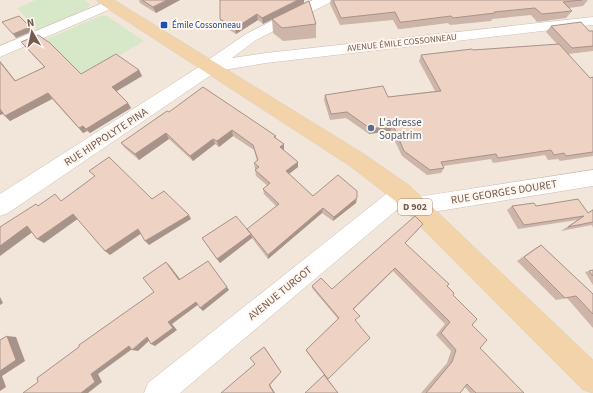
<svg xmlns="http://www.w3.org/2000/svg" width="593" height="393" font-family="'Source Sans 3',sans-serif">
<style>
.residential{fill:#f2e5d9}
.green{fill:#d7e8c9}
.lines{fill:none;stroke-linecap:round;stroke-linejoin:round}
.street-casing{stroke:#ccbbb0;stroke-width:1}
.secondary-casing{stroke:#d1bdb1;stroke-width:1}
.primary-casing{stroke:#d8d1ce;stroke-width:1}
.street{fill:#fff;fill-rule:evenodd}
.secondary{fill:#fff;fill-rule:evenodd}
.primary{fill:#f3d3a9;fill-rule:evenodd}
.wall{fill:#cdb5a9}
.shaded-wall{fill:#a79389}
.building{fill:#eed2c4;stroke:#a79389}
.transit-dot{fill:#1a4fb4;stroke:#fef7f0;stroke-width:1.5}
.service-dot{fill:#5c6f8a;stroke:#fef7f0;stroke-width:1.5}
.labels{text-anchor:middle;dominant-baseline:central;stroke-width:4;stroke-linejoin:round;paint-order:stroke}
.far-transit-label{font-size:9px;fill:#164399;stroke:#fef7f0;text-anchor:start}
.far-street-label{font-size:9px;fill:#745a4f;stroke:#fef7f0}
.shield{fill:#fef7f0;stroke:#9d897f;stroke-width:1}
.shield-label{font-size:10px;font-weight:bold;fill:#745a4f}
.service-label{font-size:11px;fill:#4e5e75;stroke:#fef7f0;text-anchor:start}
.street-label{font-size:11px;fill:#745a4f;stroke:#fef7f0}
</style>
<rect width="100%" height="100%" fill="#fbf3ea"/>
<!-- residential -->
<path class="residential" d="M0,0H593V393H0Z"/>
<!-- green -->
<path class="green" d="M36,0H84L90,4L88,8L38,30L17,8Z
M100,16H107L144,41L82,77L45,40Z"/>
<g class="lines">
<defs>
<path id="street" d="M110,0L115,1L117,4L115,7L0,57V46Z
M313,0H331L329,3L256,40L232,58L266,53L593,17V25L266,63L211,72L205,71L203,67L208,60L246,34Z
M593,170V186L414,215L406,213L403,206L405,203L180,393H144L148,383L395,187L402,184L409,187L412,193L410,198Z"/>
<path id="secondary" d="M211,61L217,63L219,67L217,71L8,213L0,216V194L205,63Z"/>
<path id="primary" d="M97,0H114L364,154L410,186L593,360V393L583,390L394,200L350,166L99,3Z"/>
</defs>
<!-- street casing -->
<use href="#street" class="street-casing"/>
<!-- secondary casing -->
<use href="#secondary" class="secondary-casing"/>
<!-- primary casing -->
<use href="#primary" class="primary-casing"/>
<!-- street -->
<use href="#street" class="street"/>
<!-- secondary -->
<use href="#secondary" class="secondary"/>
<!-- primary -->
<use href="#primary" class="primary"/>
</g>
<!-- wall -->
<path class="wall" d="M139,0H180L156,13L140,3Z
M220,0H304V3L263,24L258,20L236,34L221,25L220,19Z
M331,0H588L583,6L569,8L572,11L566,18L537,22L531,15L492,19L491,21L450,25L448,23L401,29H398L393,20L340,25L330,4Z
M272,19L316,24V38L283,41L273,33Z
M551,26L589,31H593V51L568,54L590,78L593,77V156L560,161L558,159L548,160L545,155L493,163L491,159L443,166L444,168L441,173L427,175L402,156L390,131L369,134L346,118L330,120L324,100L325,95L388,97L435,91L419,61L421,55L557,44L546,32Z
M21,42L81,74L139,70L142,76L117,91L131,108L90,133L87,131L83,133L52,99L10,121L3,114L0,115V61L16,81L44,67Z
M169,112L276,136V138L284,144V150H283L298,162V167L289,174L313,196L356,203L333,221L322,213L268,259L252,238L220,263L202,238L248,230L276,206L264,194L263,189L268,186L256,176L255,170L256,169H255L254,163L257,161L254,150L233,136L219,147L215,144L193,161L169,139L139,160L125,148L121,143Z
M512,206H536L588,213L593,209V228L592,225L561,231L577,220L518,229L507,210Z
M420,228L405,243L447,286L472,325L480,348L524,393H470L465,387L460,393H421L447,363L451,351L436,335L445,324L393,271L353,310L355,320L328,379L338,393H305L324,375L306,351V350L338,319L312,288V286L332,289Z
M541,245L593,294V328L567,298L556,300L517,261L534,249Z
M593,270V285L585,272Z"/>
<!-- shaded-wall -->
<path class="shaded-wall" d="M167,0H180L156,13L153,7Z
M298,0H304V3L263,24L262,18Z
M257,14L258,20L236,34L235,28Z
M30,27L33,31L16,38L13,34Z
M0,61L20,87L15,81L0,62Z
M139,70L142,76L115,92L112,87Z
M48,93L52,99L10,121L5,116Z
M128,103L131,108L90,133L86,129Z
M0,108L5,113L0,115Z
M393,125L390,131L369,134L371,129Z
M83,126L87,131L83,133L79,128Z
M232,130L233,136L219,147L217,141Z
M166,133L169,139L139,160L135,154Z
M213,139L215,144L193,161L190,156Z
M284,144V150L280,153V147Z
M298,162V167L286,176V171Z
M357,198L356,203L333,221L334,217Z
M323,208L322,213L268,259V255Z
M73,214L79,218L44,243L37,239Z
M189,215L191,219L149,245L145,241Z
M27,226L34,231L0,256V246Z
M138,229L142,233L110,255L105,251Z
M251,234L252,238L220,263L217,259Z
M166,262L170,266L183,283L179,280Z
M227,287L229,290L203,311L200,308Z
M0,297L3,303L0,305Z
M196,302L199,304L172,324L177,330L155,346L151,344L168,322Z
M7,336L16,337L25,361L2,376L6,387L0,391V371Z
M147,337L152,338L138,351L132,350Z
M129,346L135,347L98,374L102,382L88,393H81L91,374Z
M265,348L281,372L270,385L275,393H274L269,385Z"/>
<!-- building -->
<path class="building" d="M142,0H167L153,7Z
M220,0H298L262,18L257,14L235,28L220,19Z
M333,0H582L563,2L572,11L542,14L535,8L494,12L495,13L453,18L451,16L403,22H400L395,12L341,18Z
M309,1L316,24L282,28L272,19Z
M19,16L30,27L13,34L2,22Z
M581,22L589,31H593V46L572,48L551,26Z
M38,35L50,43L81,74L116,54L139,70L112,87L128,103L86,129L83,126L79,128L48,93L5,116L0,109V62L15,81L45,67L21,42Z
M559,44L590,78L593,77V152L566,156L564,153L554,155L551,150L498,158L496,154L441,162L444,168L430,170L404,151L393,125L371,129L347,112L331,114L325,95L383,86L388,97L441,91L421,55L472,49L473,50Z
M203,87L276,136L274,137L284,144L280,147L298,162L286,171L313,196L338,175L357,191V198L334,217L323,208L268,255L247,229L279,204L263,189L270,183L255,170L259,167L254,163L258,160L253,145L232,130L217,141L213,139L190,156L166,133L135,154L121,143L167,111L169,112Z
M109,157L152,199L164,191L189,215L145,241L138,229L105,251L73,214L37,239L27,226L0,246V227L36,204L38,206L55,194L61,201L95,176L89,171Z
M578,199L588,213L593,210V222L568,227L584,216L524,225L512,206L534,203L536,206Z
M236,216L251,234L217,259L202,238Z
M415,216L423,224L405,243L449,284L447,286L454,293L453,295L477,319L472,325L487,340L480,348L524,393H476L467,384L460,393H426L452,362L456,350L441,333L450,322L395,268L353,309L360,316L355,320L370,338L328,379L306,350L339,318L312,286L321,278L332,289Z
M541,245L593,294V314L576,296L565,298L524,257Z
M208,261L227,287L200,308L196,302L168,322L173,328L151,344L147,337L132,350L129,346L91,374L95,382L81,393H23L38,382L37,378L79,347V345L154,292L143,278L166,262L179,280Z
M593,270V276L589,271Z
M7,336L16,360L0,371V340Z
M264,347L281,372L269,385L274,393H221L255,364L250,358Z
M324,375L338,393H305Z"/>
<!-- markers -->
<rect class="transit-dot" x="160" y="21" width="8" height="8" rx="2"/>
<circle class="service-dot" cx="371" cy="128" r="4"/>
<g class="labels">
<!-- far-transit labels -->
<g class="far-transit-label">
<text x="172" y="25">Émile Cossonneau</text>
</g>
<!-- far-street labels -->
<g class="far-street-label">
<text transform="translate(402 43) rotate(-6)">AVENUE ÉMILE COSSONNEAU</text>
</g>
<!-- shield labels -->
<rect class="shield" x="398" y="199" width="34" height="16" rx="3"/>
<g class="shield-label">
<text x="415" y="207">D 902</text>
</g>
<!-- service labels -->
<g class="service-label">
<text x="379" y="122">L'adresse<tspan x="379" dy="13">Sopatrim</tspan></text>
</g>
<!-- street labels -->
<g class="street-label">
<text transform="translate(106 137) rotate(-33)">RUE HIPPOLYTE PINA</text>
<text transform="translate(504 192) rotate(-9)">RUE GEORGES DOURET</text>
<text transform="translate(280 293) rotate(-39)">AVENUE TURGOT</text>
</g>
</g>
<!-- north arrow -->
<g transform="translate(32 32) rotate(351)" stroke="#fef7f0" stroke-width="3" paint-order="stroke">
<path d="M0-3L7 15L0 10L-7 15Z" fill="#745a4f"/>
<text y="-6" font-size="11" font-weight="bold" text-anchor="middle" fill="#745a4f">N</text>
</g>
</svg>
